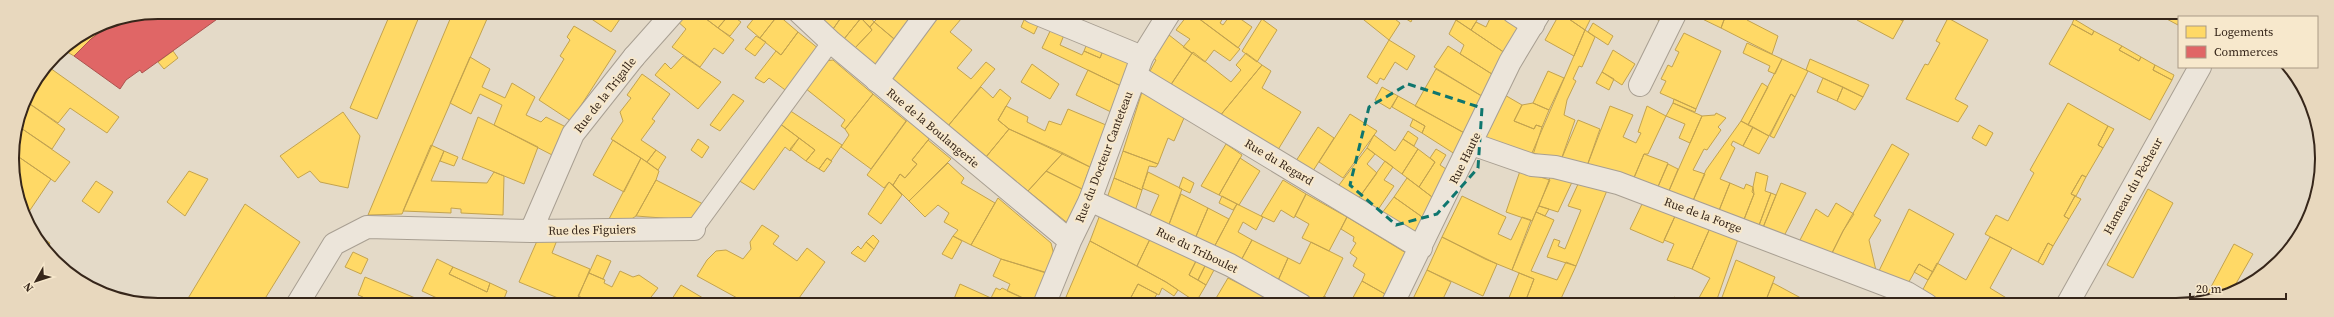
<svg xmlns="http://www.w3.org/2000/svg" width="2334" height="317" font-family="'Source Serif 4',serif">
<style>
.homes{fill:#ffd966;stroke:#c3a34f}
.shops{fill:#e06666;stroke:#ad534f}
.lines{fill:none;stroke-linecap:round;stroke-linejoin:round}
.service-casing{stroke:#a89f92;stroke-width:19}
.pedestrian-casing{stroke:#a89f92;stroke-width:24}
.minor-casing{stroke:#a89f92;stroke-width:24}
.service{stroke:#ece5da;stroke-width:17}
.pedestrian{stroke:#ece5da;stroke-width:22}
.minor{stroke:#ece5da;stroke-width:22}
.marked{fill:none;stroke:#0f766e;stroke-width:3;stroke-dasharray:8 5;stroke-linejoin:round}
.labels{text-anchor:middle;dominant-baseline:central;stroke-width:4;stroke-linejoin:round;paint-order:stroke}
.street-label{font-size:12px;fill:#36261a;stroke:#f7e8cc}
.rim{fill:none;stroke:#36261a;stroke-width:2}
</style>
<rect width="100%" height="100%" fill="#e4dac8"/>
<!-- homes -->
<path class="homes" d="M391,12H421L377,119L350,108Z
M453,12H490L402,214L368,215Z
M581,12H619L622,16L611,32Z
M682,12H697L734,40L723,54L714,48L700,67L672,47L686,29L676,20Z
M697,12H731L718,28Z
M759,12H774L778,15L760,38L747,27Z
M813,12H845L833,29Z
M845,12H855L861,18L844,39L833,29Z
M855,12H866L874,22L870,27Z
M884,12H907L917,21L898,42L874,22Z
M936,12H967L950,32L972,50L957,68L971,79L986,62L995,69L948,126L889,77Z
M1142,12H1161L1155,21Z
M1190,12H1227L1220,23L1223,25L1232,13L1252,27L1238,48Z
M1190,12L1240,49L1230,61L1214,50L1205,62L1183,47L1190,39L1176,30Z
M1354,12H1386L1400,23L1389,40Z
M1406,12L1414,15L1411,22L1403,17Z
M1444,12H1482L1471,30Z
M1493,12H1507L1521,22L1505,53L1471,30L1476,22L1486,27Z
M1559,12H1594L1585,30Z
M1646,12H1666L1661,22Z
M1692,12H1727L1721,28L1692,14Z
M1727,12H1751L1747,20L1778,36L1772,54L1721,28Z
M1861,12H1886L1903,21L1893,39L1857,20Z
M1886,12H1907L1903,21Z
M2166,12H2185L2203,17H2179L2178,25L2163,17Z
M1027,13L1041,19L1034,34L1021,27Z
M1560,13L1585,30L1574,56L1545,40Z
M730,14L741,22L730,36L718,28Z
M778,15L798,32L781,55L760,38Z
M861,18L872,30L855,48L844,39Z
M1948,18L1988,40L1955,99L1968,106L1958,122L1906,99L1925,64L1928,65L1940,43L1936,41Z
M1262,19L1277,30L1257,62L1242,51Z
M2074,19L2094,31L2092,35L2072,24Z
M116,20L91,39L74,56L64,50L103,23Z
M1456,20L1505,53L1495,76L1460,54L1464,45L1449,34Z
M874,22L901,45L880,69L855,48L872,30L870,27Z
M1593,23L1613,36L1608,45L1588,32Z
M2072,24L2092,35L2094,31L2122,46L2119,50L2139,61L2141,57L2155,65L2153,70L2172,80L2150,120L2049,64Z
M1053,25L1066,30L1060,45L1082,55L1084,51L1100,58L1104,48L1131,59L1121,86L1042,48Z
M574,26L616,51L571,121L539,100L564,59L560,56L570,40L567,37Z
M1585,30L1595,37L1582,67L1579,66L1573,79L1576,81L1567,100L1564,115L1575,120L1561,160L1532,153Z
M798,32L819,49L788,92L769,78L764,83L755,78L776,51L781,55Z
M1684,33L1721,51L1696,109L1660,93L1666,81L1661,79L1668,65L1672,67L1679,52L1675,50Z
M1169,35L1192,53L1170,86L1149,73L1156,60L1153,58Z
M756,36L766,42L755,56L745,49Z
M1389,40L1415,56L1407,70L1395,62L1384,80L1380,78L1377,84L1367,77Z
M1088,41L1104,48L1100,58L1084,51Z
M1747,43L1782,59L1775,74L1768,71L1770,66L1743,53Z
M1448,46L1495,76L1485,98L1434,67Z
M2122,46L2141,57L2139,61L2119,50Z
M1613,50L1635,64L1622,85L1602,72Z
M173,51L178,58L164,69L158,62Z
M1193,52L1231,82L1241,70L1236,65L1246,53L1262,65L1219,117L1170,86Z
M683,56L721,82L698,109L655,75L665,63L671,69Z
M470,57L490,69L482,87L505,98L512,83L535,97L526,115L541,122L546,117L572,130L556,157L494,125L502,105L480,94L471,114L450,103Z
M1782,59L1808,71L1795,97L1791,94L1769,136L1748,125Z
M1810,59L1869,85L1863,97L1806,70Z
M833,60L873,94L845,129L841,126L845,120L805,88L825,61Z
M1032,64L1059,84L1050,99L1021,82Z
M1262,65L1271,71L1262,88L1301,112L1276,153L1219,117Z
M2155,65L2174,75L2172,80L2153,70Z
M50,68L119,117L107,133L70,108L58,123L27,102Z
M1436,69L1485,98L1468,135L1415,106Z
M1088,70L1121,86L1111,112L1076,95Z
M1548,71L1564,78L1549,110L1533,103Z
M1602,72L1614,79L1609,90L1596,83Z
M642,74L670,94L652,119L655,121L641,140L656,150L647,162L611,139L623,121L620,112L631,98L627,95Z
M1823,78L1843,87L1837,101L1817,92Z
M1762,83L1768,87L1748,125L1741,121Z
M981,87L993,98L1000,89L1011,98L998,120L1009,129L986,157L948,126Z
M1382,87L1398,96L1390,109L1375,100Z
M1843,87L1863,97L1855,110L1837,101Z
M1142,92L1184,118L1174,141L1168,138L1158,164L1123,151Z
M733,94L744,101L720,131L710,125Z
M873,94L906,121L871,169L841,147L849,135L845,129Z
M1503,94L1522,105L1514,121L1534,129L1536,125L1542,127L1532,158L1481,139Z
M1791,94L1795,97L1774,138L1770,136Z
M1398,96L1468,135L1458,156L1422,133L1425,126L1392,107Z
M1674,99L1696,109L1695,112L1673,103Z
M27,102L65,129L52,149L18,126L21,111Z
M1533,103L1549,110L1542,127L1536,125L1534,129L1514,121L1522,105Z
M1673,103L1702,116L1690,143L1679,138L1685,124L1666,116Z
M2068,103L2108,126L2098,145L2103,148L2086,177L2082,175L2071,194L2075,196L2064,216L2069,219L2053,246L2048,243L2038,262L1985,234L1996,215L2008,221L2034,173L2030,170Z
M1006,106L1028,117L1027,122L1045,131L1049,121L1061,125L1068,109L1106,125L1090,167L1009,129L998,120Z
M1610,106L1633,115L1623,137L1636,143L1641,133L1638,132L1647,106L1666,116L1648,154H1644L1633,180L1587,166Z
M789,110L842,145L831,161L827,158L819,169L806,161L815,150L779,123Z
M343,112L360,136L348,188L320,182L310,171L298,178L280,156Z
M1716,113L1726,118L1718,127L1721,130L1707,150L1704,149L1693,170L1705,174L1692,203L1668,193L1702,116L1715,115Z
M1350,114L1377,131L1343,178L1319,162Z
M478,117L538,147L524,184L462,159Z
M908,119L929,139L912,160L917,164L905,178L900,174L893,185L889,182L884,188L867,175Z
M1413,119L1425,126L1422,133L1410,126Z
M1578,120L1600,129L1587,166L1561,160Z
M1741,121L1753,127L1743,146L1733,141L1731,145L1735,148L1720,179L1730,183L1718,213L1692,203L1706,170Z
M779,123L799,138L790,151L785,147L754,190L738,180Z
M1979,125L1993,133L1986,146L1972,138Z
M18,126L70,162L55,182L13,153Z
M2108,126L2114,129L2103,148L2098,145Z
M1318,127L1334,138L1311,174L1294,164Z
M1753,127L1769,136L1759,154L1743,146Z
M1009,129L1063,153L1028,191L986,157Z
M1408,131L1418,138L1414,146L1403,139Z
M1374,135L1395,151L1403,139L1418,149L1402,174L1367,148Z
M799,138L815,150L806,161L790,149Z
M698,139L709,147L702,158L691,150Z
M613,140L641,158L624,192L593,175Z
M928,140L951,159L909,201L893,185L900,174L905,178L917,164L912,160Z
M1226,144L1242,155L1219,195L1201,186Z
M1892,144L1909,154L1874,216L1881,220L1869,240L1877,275L1830,257L1843,231Z
M431,145L444,151L431,181L487,183L494,172L504,176L503,215L461,213V209L451,208V213L403,211Z
M1367,148L1375,154L1367,164L1377,173L1356,202L1336,189Z
M1418,149L1435,162L1419,187L1402,174Z
M1436,149L1446,155L1440,165L1446,169L1448,165L1436,200L1419,187L1435,162L1430,158Z
M656,150L666,157L658,170L647,162Z
M444,151L458,157L454,166L440,161Z
M1123,151L1158,164L1156,167L1149,166L1142,190L1114,178Z
M13,153L51,179L26,216L20,205Z
M1063,153L1090,167L1082,189L1046,171Z
M1644,154L1668,163L1657,189L1633,180Z
M641,158L659,171L656,180L636,216L630,220L609,219Z
M827,158L832,161L824,172L819,169Z
M1240,158L1260,171L1239,205L1219,195Z
M1385,161L1393,167L1384,180L1394,186L1375,214L1356,202Z
M948,163L964,178L961,183L995,203L971,245L953,236L958,230L944,222L949,213L938,205L925,217L909,201Z
M1668,164L1678,169L1668,193L1657,189Z
M189,171L208,179L185,216L167,202Z
M1046,171L1082,189L1070,225L1028,191Z
M1520,171L1550,180L1532,221L1506,212Z
M1148,172L1182,189L1168,227L1149,218L1159,195L1142,188Z
M1756,172L1768,176L1765,191L1771,193L1758,228L1743,222L1754,194L1752,192Z
M1551,175L1573,180L1558,212L1539,206Z
M2082,175L2086,177L2076,196L2071,194Z
M1183,177L1194,183L1190,193L1179,188Z
M1114,178L1142,190L1135,211L1106,201Z
M1407,178L1436,200L1425,219L1394,197Z
M656,180L705,205L696,217L688,220L636,216Z
M1283,180L1306,194L1294,218L1281,210L1274,222L1261,216Z
M96,181L113,192L99,213L82,201Z
M889,182L902,195L881,224L868,214Z
M1579,182L1608,188L1576,266L1547,257L1554,239L1560,241L1558,246L1565,249L1581,210L1568,206Z
M1730,183L1744,189L1746,184L1753,187L1754,194L1743,222L1718,213Z
M1781,183L1806,193L1783,238L1762,230Z
M2148,189L2173,203L2133,278L2107,265Z
M1771,193L1776,195L1762,230L1758,228Z
M1181,194L1208,208L1194,241L1168,227Z
M1306,194L1347,217L1329,251L1302,238L1309,224L1295,216Z
M1222,196L1237,204L1233,210L1219,203Z
M1462,196L1506,217L1498,234L1511,240L1522,217L1531,220L1512,270L1485,259L1442,237Z
M2075,196L2081,199L2069,219L2064,216Z
M1394,197L1425,219L1417,234L1379,217Z
M998,198L1051,243L1054,255L1046,273L1001,259L971,245Z
M1643,202L1676,214L1663,243L1630,229Z
M1836,203L1854,214L1843,231L1830,257L1800,240L1816,209L1828,217Z
M245,204L300,242L261,305H184Z
M1237,204L1263,217L1256,230L1243,222L1238,232L1252,240L1238,266L1212,251Z
M1539,206L1549,209L1545,216L1536,212Z
M1208,208L1229,219L1212,251L1194,241Z
M1909,209L1954,234L1933,272L1919,264L1906,287L1877,275Z
M1101,212L1151,237L1137,266L1090,241Z
M1536,212L1554,220L1531,271L1557,280L1566,262L1576,266L1559,303L1552,300L1550,304L1542,301L1541,305H1524L1534,279L1512,270Z
M1676,214L1710,228L1692,269L1667,260L1674,244L1664,240Z
M1347,217L1406,253L1385,294L1362,281L1365,274L1353,266L1357,258L1350,253L1356,243L1353,241L1354,237L1341,229Z
M762,225L779,236L773,244L797,261L807,248L825,262L794,305H750L697,276L707,260L716,251L726,250L743,259L751,249L750,242Z
M1710,228L1738,239L1715,305H1695L1710,278L1692,269Z
M36,233L50,243L46,250Z
M873,235L879,241L874,249L866,242Z
M953,236L962,241L952,259L942,254Z
M1151,237L1196,261L1189,275L1206,285L1196,302L1166,282L1137,266Z
M1442,237L1497,264L1483,296L1427,270Z
M1990,237L2012,248L1990,288L2018,305H1941L1921,293L1937,263L1966,280Z
M557,240L552,253L590,269L575,305L519,282L537,241Z
M1252,240L1288,258L1276,285L1238,266Z
M1090,241L1166,282L1178,290L1174,296L1162,288L1159,295L1138,284L1128,303L1131,305H1081L1066,297Z
M866,242L874,249L865,262L851,253L858,246L861,249Z
M1311,242L1343,258L1320,305H1312L1276,285L1288,258L1300,264Z
M2048,243L2053,246L2043,265L2038,262Z
M2234,244L2253,254L2230,294L2204,300Z
M353,252L368,259L361,274L345,267Z
M597,255L611,261L603,279L589,273Z
M437,259L453,267L449,274L487,292L490,283L507,291L502,304L452,305L422,291Z
M1001,259L1048,273L1036,304L1007,291L1010,284L993,276Z
M1736,260L1775,277L1764,305H1733L1721,300Z
M1196,261L1205,266L1198,280L1189,275Z
M1919,264L1933,272L1928,280L1914,272Z
M1205,266L1214,270L1206,285L1198,280Z
M453,267L490,283L487,292L449,274Z
M1427,270L1451,282L1442,301L1450,305H1410Z
M620,271L633,277L639,275L658,288L645,305H598L578,296L589,273L605,280L604,283L612,287Z
M1519,273L1534,279L1524,305H1506Z
M365,277L420,300L418,305H359L363,297L358,295Z
M1228,278L1264,296L1258,305H1212Z
M1362,281L1385,294L1380,305H1349Z
M1773,283L1812,304V305H1764Z
M960,284L991,298L996,288L1000,290L1002,288L1036,304L968,305L954,299Z
M1138,284L1157,294L1150,305L1128,303Z
M681,285L713,304L668,305Z
M1324,296L1339,305H1320Z
M1066,297L1081,305H1063Z
M1674,297L1680,300L1678,305H1671Z
M2086,298L2100,305H2082Z
M739,299L750,305H735Z
M954,299L968,305H951Z"/>
<!-- shops -->
<path class="shops" d="M158,12H227L142,73L140,70L126,80L120,89L74,56L91,39L116,20Z"/>
<g class="lines">
<defs>
<path id="service" d="M694,229L831,42"/>
<path id="pedestrian" d="M1033,12L1142,57
M1513,12L1533,25
M634,57L674,12
M877,81L928,12
M1090,200L1230,265L1301,305"/>
<path id="minor" d="M799,12L831,42L1070,241
M1136,76L1421,248
M1640,85L1676,12
M1472,144L1532,165L1555,167L1618,183L1907,293L1927,305
M531,231L573,134L634,57
M297,305L334,244L367,227L531,231L694,229
M1044,305L1070,241L1090,200L1142,57L1170,12
M1392,305L1510,62L1540,12
M2067,305L2200,67"/>
</defs>
<!-- service casing -->
<use href="#service" class="service-casing"/>
<!-- pedestrian casing -->
<use href="#pedestrian" class="pedestrian-casing"/>
<!-- minor casing -->
<use href="#minor" class="minor-casing"/>
<!-- service -->
<use href="#service" class="service"/>
<!-- pedestrian -->
<use href="#pedestrian" class="pedestrian"/>
<!-- minor -->
<use href="#minor" class="minor"/>
</g>
<!-- marked area -->
<path class="marked" d="M1408,84L1482,108L1478,168L1437,214L1396,225L1350,185L1369,107Z"/>
<g class="labels">
<!-- street labels -->
<g class="street-label">
<text transform="translate(605 95) rotate(-52)">Rue de la Trigalle</text>
<text transform="translate(933 128) rotate(40)">Rue de la Boulangerie</text>
<text transform="translate(1104 157) rotate(-69)">Rue du Docteur Canteteau</text>
<text transform="translate(1465 158) rotate(-64)">Rue Haute</text>
<text transform="translate(1279 162) rotate(31)">Rue du Regard</text>
<text transform="translate(2133 186) rotate(-61)">Hameau du Pècheur</text>
<text transform="translate(1703 215) rotate(20)">Rue de la Forge</text>
<text transform="translate(592 230) rotate(-1)">Rue des Figuiers</text>
<text transform="translate(1197 250) rotate(26)">Rue du Triboulet</text>
</g>
</g>
<!-- crop -->
<path d="M0 0H2334V317H0ZM158 19H2176A139 139 0 0 1 2315 158V159A139 139 0 0 1 2176 298H158A139 139 0 0 1 19 159V158A139 139 0 0 1 158 19Z" fill="#e8d8be" fill-rule="evenodd"/>
<path class="rim" d="M158 19H2176A139 139 0 0 1 2315 158V159A139 139 0 0 1 2176 298H158A139 139 0 0 1 19 159V158A139 139 0 0 1 158 19Z"/>
<!-- legend -->
<rect x="2178" y="16" width="140" height="52" fill="#f7e8cc" stroke="#aa9a85"/>
<rect x="2186" y="26" width="20" height="12" fill="#ffd966" stroke="#aa9a85"/>
<text x="2214" y="36" font-size="12" fill="#36261a">Logements</text>
<rect x="2186" y="46" width="20" height="12" fill="#e06666" stroke="#aa9a85"/>
<text x="2214" y="56" font-size="12" fill="#36261a">Commerces</text>
<!-- north arrow -->
<g transform="translate(36 281) rotate(231)" stroke="#f7e8cc" stroke-width="3" paint-order="stroke">
<path d="M0-3L7 15L0 10L-7 15Z" fill="#36261a"/>
<text y="-6" font-size="11" font-weight="bold" text-anchor="middle" fill="#36261a">N</text>
</g>
<!-- scale -->
<path d="M2190 293v6h96v-6" fill="none" stroke="#36261a" stroke-width="2"/>
<text x="2196" y="293" font-size="12" fill="#36261a" stroke="#f7e8cc" stroke-width="3" paint-order="stroke">20 m</text>
</svg>
